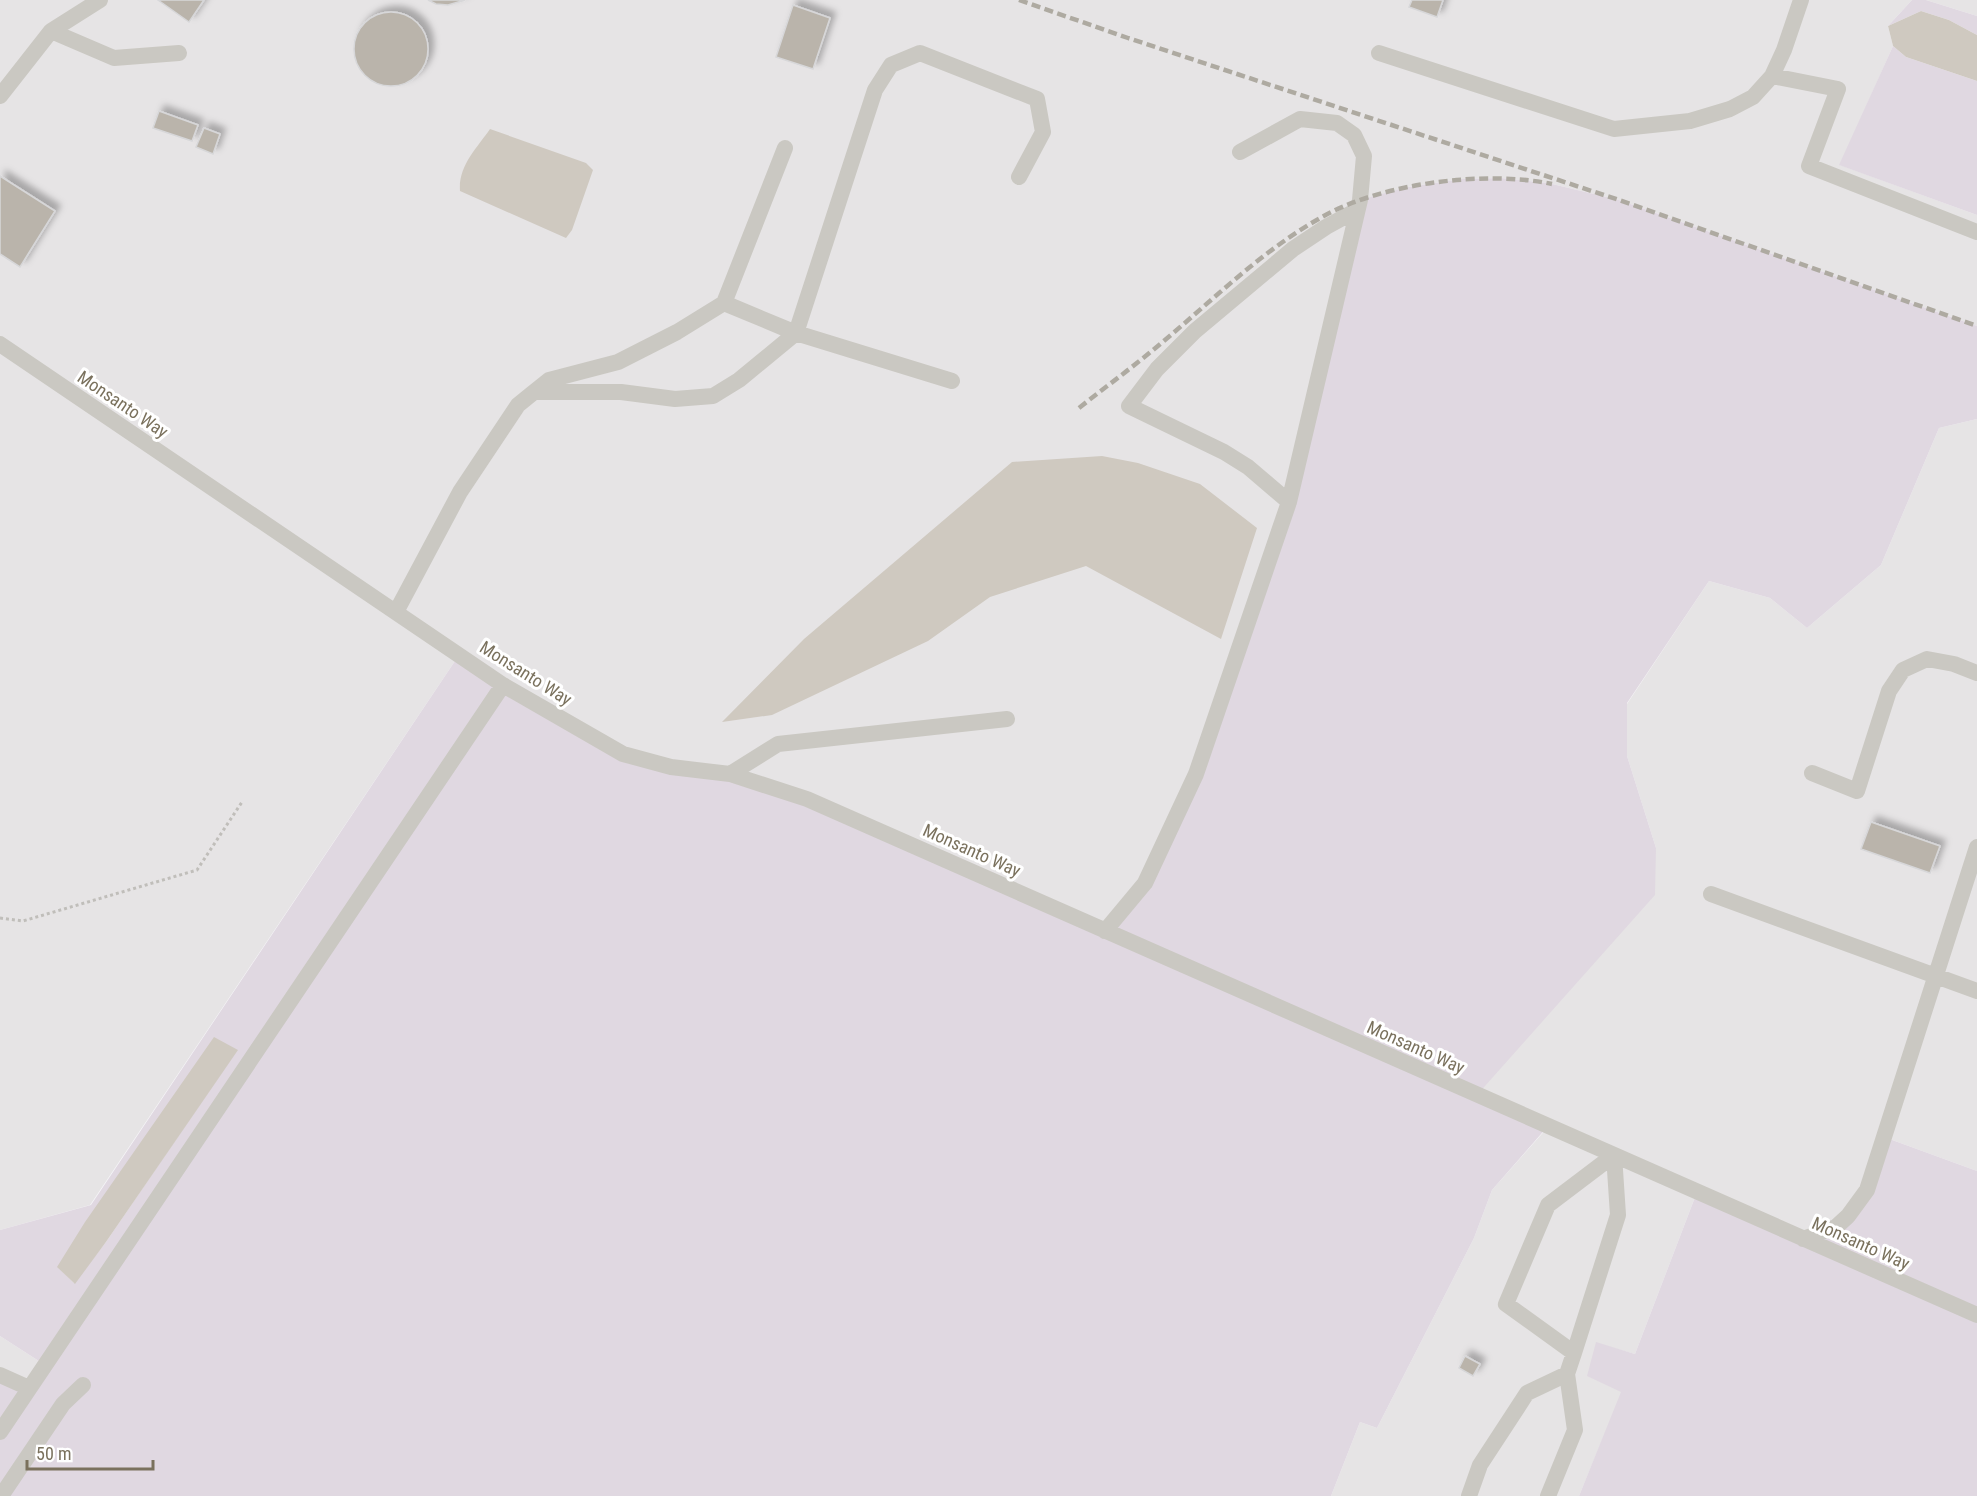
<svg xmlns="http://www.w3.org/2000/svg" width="1977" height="1496" font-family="'Roboto Condensed',sans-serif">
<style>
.built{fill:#e6e4e5}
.green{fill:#e0d8e1;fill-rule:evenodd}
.water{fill:#cfc9c0}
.building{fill:#bab4ab;stroke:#d7d7d9;stroke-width:1.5;filter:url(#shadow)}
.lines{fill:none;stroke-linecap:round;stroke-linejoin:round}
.path{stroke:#c0beba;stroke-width:3;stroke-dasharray:3 3;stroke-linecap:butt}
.minor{stroke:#cac8c2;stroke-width:16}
.rail{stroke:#aeaaa1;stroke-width:4.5;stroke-dasharray:9 4.5;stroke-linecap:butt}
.labels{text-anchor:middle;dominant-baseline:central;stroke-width:6;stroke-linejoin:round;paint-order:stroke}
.street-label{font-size:18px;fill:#7a715d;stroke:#fff}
</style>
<defs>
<filter id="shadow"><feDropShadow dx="5.5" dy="-5.5" stdDeviation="3" flood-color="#0004"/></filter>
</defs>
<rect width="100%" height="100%" fill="#f5f4f7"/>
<!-- built -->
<path class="built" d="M0,0H1912L1888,26L1893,46L1840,165L1977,215V326L1619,200L1548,183L1501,178L1462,179L1408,187L1289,502L1196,774L1145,883L1105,931L623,754L459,655L90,1205L0,1230Z
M1926,0H1977V16Z
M1977,419V1171L1884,1137L1848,1216L1803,1239L1697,1192L1635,1354L1596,1343L1622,1392L1579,1496H1331L1360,1422L1377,1428L1474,1238L1492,1190L1548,1127L1477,1095L1656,848L1627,756V704L1709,581L1770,598L1807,628L1881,565L1939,428Z
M0,1336L45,1365L29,1388L0,1375Z"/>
<!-- green -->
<path class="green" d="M1912,0H1926L1977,16V35L1949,20L1921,11L1888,26Z
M1893,46L1906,57L1977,81V215L1839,165Z
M1501,178L1548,183L1619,200L1977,326V419L1939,428L1881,565L1807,628L1770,598L1709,581L1627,703V756L1656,848L1655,895L1477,1095L1548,1126L1492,1190L1474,1238L1377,1428L1360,1422L1331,1496H0V1375L29,1388L45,1365L0,1336V1230L91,1205L459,655L623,754L730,774L1105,931L1145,883L1196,774L1289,502L1360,200L1408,187L1462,179ZM237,1050L106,1242L74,1283L58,1267Z
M1884,1137L1977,1171V1496H1579L1621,1392L1587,1376L1596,1342L1635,1354L1697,1192L1803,1239L1848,1216Z"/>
<!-- water -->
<path class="water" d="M1921,11L1949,20L1977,35V81L1906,57L1893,46L1888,26Z
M490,129L586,163L593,170L572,230L566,238L460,191C458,166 477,148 490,129Z
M1102,456L1138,463L1200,484L1257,528L1221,639L1086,566L990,597L928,641L772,715L722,722L804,639L1012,462Z
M214,1037L238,1050L106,1242L75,1284L57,1267L85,1222Z"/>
<!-- building -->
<path class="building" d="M158,0H204L189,22Z
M428,0H465L448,5L436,4Z
M1412,0H1443L1437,17L1409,7Z
M793,5L830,18L813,69L776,57Z
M354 49a37 37 0 1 1 74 0a37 37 0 1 1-74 0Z
M159,111L198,125L192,141L153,128Z
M204,128L220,134L213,154L196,147Z
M0,176L55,211L20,267L0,254Z
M1871,822L1940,846L1930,873L1861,849Z
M1465,1356L1480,1364L1473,1376L1459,1368Z"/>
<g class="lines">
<!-- path -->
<path class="path" d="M0,918L23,921L197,870L242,802"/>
<!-- minor -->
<path class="minor" d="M100,0L51,31L114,58L179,53
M1379,53L1614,129L1690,121L1730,109L1753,97L1772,76L1838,89L1809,166L1977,232
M1772,76L1784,50L1801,0
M0,96L51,31
M785,148L724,303L796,333L952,381
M724,303L677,332L618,362L549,380L534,392H621L675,399L713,396L739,380L796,333L875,90L891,65L920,53L1037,99L1043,132L1019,177
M0,344L503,685L623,754L671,767L730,774L807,799L1977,1315
M1289,502L1248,467L1224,452L1129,406L1157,369L1195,331L1293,249L1326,227L1357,210
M396,612L460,492L518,405L534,392
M1812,773L1857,791L1889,691L1903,670L1927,659L1954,664L1977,673
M730,774L778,744L1007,719
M1711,894L1977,991
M1105,931L1145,883L1196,774L1289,502L1360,200L1364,156L1354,135L1337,123L1300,119L1240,152
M1803,1239L1836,1227L1848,1216L1867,1190L1977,847
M0,1375L29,1388
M0,1432L503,685
M1,1496L63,1404L83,1385
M1469,1496L1480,1465L1527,1393L1567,1374
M1548,1496L1575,1430L1567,1374L1574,1353L1618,1215L1614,1155L1548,1205L1506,1304L1574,1353"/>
<!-- rail -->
<path class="rail" d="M1019,0L1128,38L1619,200L1977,326
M1079,408C1108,385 1137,364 1165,340C1216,297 1263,250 1322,217C1382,183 1485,170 1552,184"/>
</g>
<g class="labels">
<!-- street labels -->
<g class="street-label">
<text transform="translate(123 404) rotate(34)">Monsanto Way</text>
<text transform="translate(526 673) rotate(32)">Monsanto Way</text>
<text transform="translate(972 850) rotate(24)">Monsanto Way</text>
<text transform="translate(1416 1047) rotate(24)">Monsanto Way</text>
<text transform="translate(1861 1243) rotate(24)">Monsanto Way</text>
</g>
</g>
<!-- scale -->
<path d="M27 1460v9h126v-9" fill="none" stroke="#7a715d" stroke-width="3"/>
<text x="36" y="1460" font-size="18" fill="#7a715d" stroke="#ffffff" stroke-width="4.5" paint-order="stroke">50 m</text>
</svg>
